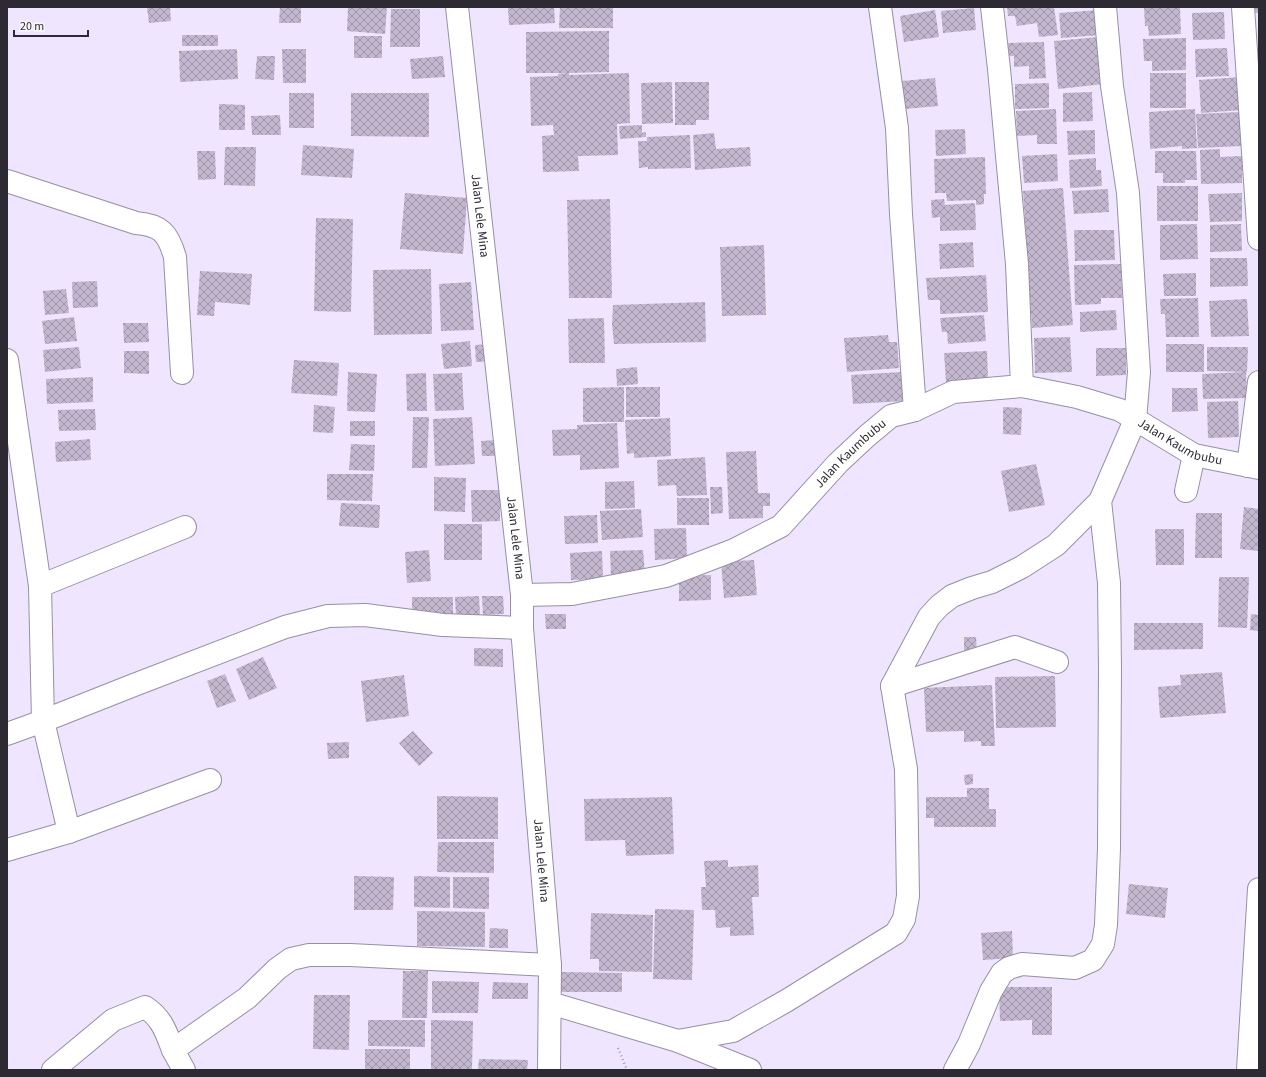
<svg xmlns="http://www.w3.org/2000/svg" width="1266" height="1077" font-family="'Source Sans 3',sans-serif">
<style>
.building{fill:url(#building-cross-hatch)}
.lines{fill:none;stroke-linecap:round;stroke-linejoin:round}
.minor-casing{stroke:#988ea5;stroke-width:24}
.path{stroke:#a29aad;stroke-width:2.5;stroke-dasharray:1 3;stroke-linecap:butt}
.minor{stroke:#fff;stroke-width:22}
.labels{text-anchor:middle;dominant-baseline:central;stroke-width:3.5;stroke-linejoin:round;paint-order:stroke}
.street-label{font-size:13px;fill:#2e2a33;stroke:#f8f6fb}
</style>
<defs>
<pattern id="building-cross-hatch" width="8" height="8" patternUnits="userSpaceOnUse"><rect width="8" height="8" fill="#c2b7cf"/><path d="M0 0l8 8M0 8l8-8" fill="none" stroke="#9e95a9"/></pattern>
</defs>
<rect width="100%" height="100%" fill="#f0e5fe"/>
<!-- building -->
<path class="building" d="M147,7H170L171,21L149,23Z
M280,7H301V23H279Z
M348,7H387L385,34L347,31Z
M508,7H554L555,23L509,25Z
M560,7H613V28H559Z
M1007,7H1054L1058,35L1039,37L1037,23L1017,26L1015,16H1008Z
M1144,7H1180L1181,34L1149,36L1148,26H1145Z
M1251,7H1259V13H1251Z
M974,8L976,30L943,33L941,11Z
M391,9H420V47H390Z
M935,10L939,37L904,42L900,16Z
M1099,10L1101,35L1061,38L1059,13Z
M1224,12L1225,39L1193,40L1192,13Z
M609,31V72L569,73V75L629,73L630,123L617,124L618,155L578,156L579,171L543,172L542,136L554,135L553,125L531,126L530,77L558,76V74L567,73H526V32Z
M182,35H218V46H182Z
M354,36H382V58H354Z
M1099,37L1104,84L1058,89L1054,41Z
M1186,38V70L1152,71V61H1144L1143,39Z
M1044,42L1046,78L1029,79V66L1014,67V56H1009L1008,43Z
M1227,48L1229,76L1196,77L1195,49Z
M237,49L238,79L180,82L179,51Z
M282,49H306V83H283Z
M257,56H275L274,80L255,79Z
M443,56L445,77L412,79L410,59Z
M1150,73H1186V108H1150Z
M1240,77L1242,110L1201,113L1199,80Z
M935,78L938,106L905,109L902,81Z
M672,82L673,123L642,124L641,83Z
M675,82H709V120H696V125H675Z
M1049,83V108L1015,109V84Z
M1092,92L1093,121L1063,122V93Z
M289,93H314V128H289Z
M351,93H429V137L351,136Z
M219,104L245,105V130H219Z
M1056,109L1057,144H1037V135L1017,136L1016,111Z
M1195,109L1197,148L1182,149V146L1150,149L1149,112Z
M1241,112L1242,146L1198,148L1196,114Z
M280,115L281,135H252L251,116Z
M642,125V133L646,132V137L620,139L619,126Z
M965,129L966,154L936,156L935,130Z
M1095,130V154L1068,155L1067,131Z
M714,133L716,149L750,147L751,166L695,170L693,135Z
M690,135L691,168L648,169V167L639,168L638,141H647V137Z
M303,145L354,149L352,178L301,175Z
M225,147H256L255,186L224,185Z
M1220,149V157L1242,156V183L1201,184L1200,150Z
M197,151H215L216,179L198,180Z
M1155,151H1196L1197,180H1185V183H1163V173H1155Z
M1057,154L1058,181L1024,183L1022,156Z
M985,157L986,194H984V204L976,205V200L947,201L946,193H935L934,159Z
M1096,158V170H1101L1102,186L1070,188L1069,160Z
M1157,186H1198V221H1157Z
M1063,188L1073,325L1032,328L1023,191Z
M1108,189L1109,212L1074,214L1072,191Z
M405,193L467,198L463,254L400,249Z
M1242,193V221L1210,222L1208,194Z
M610,199L612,298H569L567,200Z
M944,199L945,205L975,203L976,230L940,231V217L932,218L931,200Z
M316,218L353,219L351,312L314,311Z
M1197,224L1198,259L1160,260V225Z
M1241,224L1242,251L1210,252V225Z
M1074,230H1114L1115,260L1075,261Z
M973,242L974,267L940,269L939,244Z
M764,245L766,315L722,316L720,247Z
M1210,258H1247L1248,286L1210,287Z
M1121,264L1122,298H1101V304L1075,305L1074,265Z
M431,269L432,334L374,335L373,270Z
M200,271L252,274L250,305L215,302L214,316L197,315Z
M1196,273V296H1164L1163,274Z
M986,275L988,312L940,314V300H928L926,278Z
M97,281L98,307L73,308L72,282Z
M471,282L474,330L441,331L439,284Z
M66,289L69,313L45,315L43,291Z
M1198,298L1199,337H1166L1165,314H1161L1160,299Z
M1247,299L1249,336L1211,337L1209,301Z
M705,302L706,342L614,344L612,324L613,305Z
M1116,310L1117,330L1080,332V312Z
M984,315L986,341L948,344L947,332H942L940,318Z
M74,317L77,341L45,344L42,321Z
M604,318L605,363H569L568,319Z
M123,323H148L149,342L124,343Z
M888,335L889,342H897L899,368L847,372L844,338Z
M1070,337L1072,372L1035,373L1034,338Z
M470,341L472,366L444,369L441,344Z
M491,344L492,361L476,362L475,345Z
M1166,344H1204V372H1166Z
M79,347L81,368L45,372L43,350Z
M1207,347H1248L1247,372L1207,371Z
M1096,348H1126V375L1096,376Z
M124,351H149V374L124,373Z
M987,351L988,380L946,382L944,353Z
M294,360L339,363L337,396L291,393Z
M637,367L638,384L617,386L616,369Z
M348,372L377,374L375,412L347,411Z
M902,372L904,401L853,404L851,375Z
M1246,372L1247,398L1203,399L1202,374Z
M426,373L427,411H407L406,374Z
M462,373L464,410L435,411L433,374Z
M93,377V402L47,404L46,379Z
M624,387V422H583V388Z
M626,387H660V417H626Z
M1172,388H1197L1198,411L1172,412Z
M1238,401L1239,437L1208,438L1207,402Z
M314,405L335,407L333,433L313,432Z
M1003,407L1022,408L1021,435L1003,434Z
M95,409L96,430L59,431L58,410Z
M413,417H429L427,468H412Z
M472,417L475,464L435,466L433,419Z
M670,418L671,456L634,458V453L627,454L625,420Z
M350,421H375V436H350Z
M617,423L619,468L580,470V455L553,456L552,430L577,429V425Z
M90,439L91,460L56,462L55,442Z
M496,440V456H482L481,441Z
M351,444L375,445L374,471L349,470Z
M756,451L758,493H770V506H763V518L729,519L726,452Z
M705,457L707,495L677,496L676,485L658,486L657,460Z
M1036,464L1045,505L1009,512L1001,471Z
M327,474H373L372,501L327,500Z
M434,477L466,478L465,512L434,511Z
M634,481L635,508L605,509V482Z
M710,487H722L723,513L711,514Z
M471,490H500V521L472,522Z
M677,498H709V525H677Z
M341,503L380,505L379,528L339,526Z
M1244,507L1259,509V551L1240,549Z
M641,509L643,537L602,540L600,511Z
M1196,513H1222V558H1195Z
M597,515L598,543L565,544L564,516Z
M444,524H482V560H444Z
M686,528L687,558L655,560L654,529Z
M1155,529H1184V565H1156Z
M429,550L431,581L407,583L405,552Z
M643,550L645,574L611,576L610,551Z
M602,551L603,579L571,580L570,553Z
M754,560L757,595L724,598L721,562Z
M711,575V600L679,601V576Z
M1219,577H1249L1247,628L1218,627Z
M479,596L480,615L456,616L455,597Z
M482,596H503L504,614L483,615Z
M412,597H453V615H412Z
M545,614H566V629H546Z
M1251,614L1259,615V631L1250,630Z
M1134,623H1203V649L1134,650Z
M964,637H976L977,652H964Z
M474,648L503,649V667L474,666Z
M263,657L277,688L249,700L236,669Z
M1222,672L1226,713L1160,718L1158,687L1181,685L1180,675Z
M225,674L236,701L217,708L207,681Z
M404,675L409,716L366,722L361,681Z
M1055,676L1056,727L996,728L995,677Z
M992,685L995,746H981V741L964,742V731L926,732L924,688Z
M413,731L433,753L419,766L399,743Z
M349,742V758L328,759L327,743Z
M973,774V784L965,785L964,775Z
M967,788H989V809H996V827H934V818H926V797H967Z
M437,796L498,797V839H437Z
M672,797L674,854L626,856L625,840L585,841L584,799Z
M438,842H494V873L437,872Z
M728,860V867L758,865L759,897H752L754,935L730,936V927L716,928L715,910H702L701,887H706L704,861Z
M354,876L394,877L393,910H354Z
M414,876L450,877V908L414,907Z
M453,877H489V909L453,908Z
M1129,884L1168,888L1165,918L1126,914Z
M655,909L694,910L692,980L653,979Z
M417,911L485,912V947L417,946Z
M591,913L653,915L652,972L599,971V959H590Z
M490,928L508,929V948H489Z
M1012,931L1013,958L983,960L981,933Z
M403,971H428L427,1018H402Z
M561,972L622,973V992H561Z
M432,981L479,982L478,1013H432Z
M493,982L528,983V999H492Z
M999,987H1052V1035H1032V1020L1000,1021Z
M314,995H350L349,1050L313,1049Z
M368,1020H425V1047L368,1046Z
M431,1020L473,1021L472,1070H431Z
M365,1049H410V1070H365Z
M479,1059L528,1060L527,1070H478Z"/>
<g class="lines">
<defs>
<g id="minor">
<path id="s1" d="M457,7L522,595V628L550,965L549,1070"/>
<path d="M880,7L897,128L901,214L915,410"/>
<path d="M992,7L999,69L1017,264L1022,386"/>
<path d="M1243,7L1259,239"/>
<path d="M7,181L136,223C161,225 168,233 175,257L182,373"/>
<path d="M7,360L40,586L43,721L69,832"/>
<path d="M1248,466L1259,382"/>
<path d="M1186,491L1194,455"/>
<path d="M40,586L185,527"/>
<path id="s2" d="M522,595L572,594L666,576L734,550L781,526L838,463L867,436L891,416L915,410L953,392L1022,386L1077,397L1120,410L1194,455L1259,468"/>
<path d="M892,686L1015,647L1057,662"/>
<path d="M7,734L43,721L134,685L285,627L328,616L365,615L443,625L522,628"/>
<path d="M7,850L69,832L210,780"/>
<path d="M550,1003L678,1041L750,1070"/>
<path d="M678,1041L733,1031L786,1001L896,933L904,919L908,896L906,769L892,686L929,617L939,606L952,596L972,588L992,582L1022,567L1056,545L1100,501L1135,420L1139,372L1128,193L1112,86L1105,7"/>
<path d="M53,1070L113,1020L145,1007C162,1018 166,1032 173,1050"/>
<path d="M184,1070L173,1050L247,998L277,969L291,959L309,955H350L550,965"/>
<path d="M955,1070L969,1044L991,991L1002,973L1009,968L1022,964L1075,968L1093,960L1103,944L1106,925L1109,848L1110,669L1109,583L1100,501"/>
<path d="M1248,1070L1259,889"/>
</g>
</defs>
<!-- minor casing -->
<use href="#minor" class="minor-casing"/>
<!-- path -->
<path class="path" d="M618,1048L627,1070"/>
<!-- minor -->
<use href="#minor" class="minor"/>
</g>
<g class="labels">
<!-- street labels -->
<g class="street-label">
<text stroke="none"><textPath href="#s1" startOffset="210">Jalan Lele Mina</textPath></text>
<text stroke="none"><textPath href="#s2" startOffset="733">Jalan Kaumbubu</textPath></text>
<text stroke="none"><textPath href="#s2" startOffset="372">Jalan Kaumbubu</textPath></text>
<text stroke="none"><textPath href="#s1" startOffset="534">Jalan Lele Mina</textPath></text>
<text stroke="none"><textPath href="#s1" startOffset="858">Jalan Lele Mina</textPath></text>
</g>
</g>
<!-- border -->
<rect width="1266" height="1077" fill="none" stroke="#2e2a33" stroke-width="16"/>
<!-- scale -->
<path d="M14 30v6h74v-6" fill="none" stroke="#2e2a33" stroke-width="2"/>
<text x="20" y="30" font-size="12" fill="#2e2a33" stroke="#f8f6fb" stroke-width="3" paint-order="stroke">20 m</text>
</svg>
